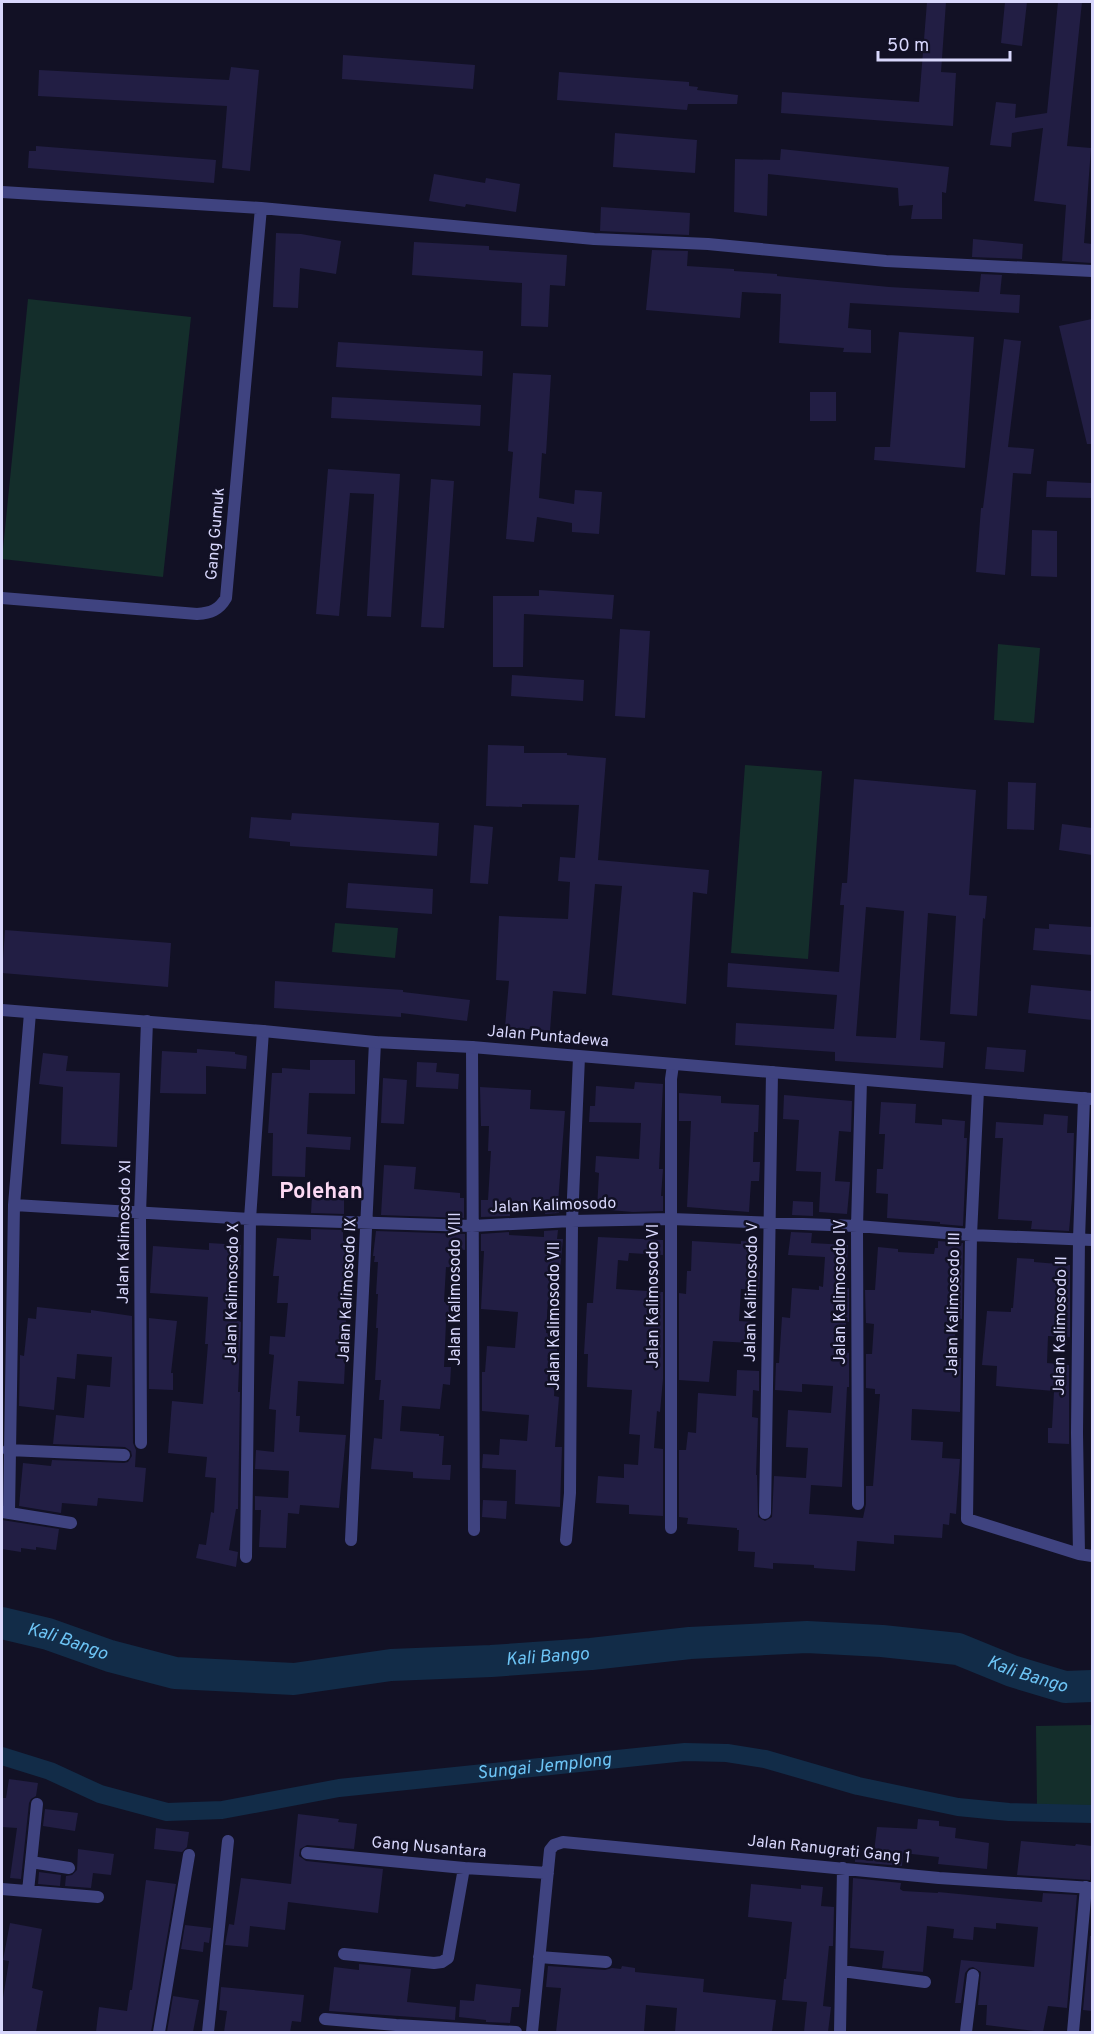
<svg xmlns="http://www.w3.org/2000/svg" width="1094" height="2034" font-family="Overpass,sans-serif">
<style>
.green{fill:#142e2b}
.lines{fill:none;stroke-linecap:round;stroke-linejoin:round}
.canal{stroke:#122c48;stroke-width:18}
.river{stroke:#122c48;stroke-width:32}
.building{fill:#221e44;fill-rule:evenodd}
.minor{stroke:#3f4380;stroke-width:12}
.tertiary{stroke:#3f4380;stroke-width:12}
.labels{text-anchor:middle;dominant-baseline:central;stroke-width:5;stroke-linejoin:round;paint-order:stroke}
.street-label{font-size:16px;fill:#d8d7fc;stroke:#121125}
.water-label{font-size:18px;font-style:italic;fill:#6dc4f5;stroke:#121125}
.district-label{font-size:22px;font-weight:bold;fill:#fcd9f3;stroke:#121125}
</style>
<rect width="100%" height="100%" fill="#121125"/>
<!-- green -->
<path class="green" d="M28,299L191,317L163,577L2,559Z
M998,644L1040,648L1034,723L994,720Z
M745,765L822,771L808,959L731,953Z
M335,923L398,928L395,958L332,952Z
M1092,1725V1805L1037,1806L1036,1726Z"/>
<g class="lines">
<!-- canal -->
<path class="canal" id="s1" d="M2,1756L50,1771L100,1794L167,1812L222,1810L339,1788L685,1752L727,1753L765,1759L858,1786L958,1807L1009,1812L1092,1814"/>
<!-- river -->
<path class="river" id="s2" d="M2,1623L48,1634L110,1656L175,1673L294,1679L391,1665L491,1661L591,1654L690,1643L807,1637L882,1641L958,1649L1012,1671L1065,1687L1092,1686"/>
</g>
<!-- building -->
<path class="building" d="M927,2H946L941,72L956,73L953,126L781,113L782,92L919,102Z
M1005,2H1027L1022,46L1001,43Z
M1058,2H1082L1067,146L1091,148L1084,243L1092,244V263L1062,261L1066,205L1034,201L1043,128L1012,133L1011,147L990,145L996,102L1016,104L1015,118L1047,113Z
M343,55L475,65L473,89L342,79Z
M231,67L259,70L250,171L222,168L227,106L38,96L39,70L229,80Z
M559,72L689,82V86L698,87L697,90L738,95L737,104H688L687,110L557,100Z
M615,133L697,140L695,173L613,167Z
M36,146L216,160L214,183L28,168L29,151H36Z
M781,149L949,167L946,193L942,192V219H911L913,205L899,206L898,188L768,174L767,216L734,212L735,159L780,160Z
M434,174L485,183L486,178L520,184L516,212L466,204L465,207L429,201Z
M601,207L690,213L689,235L600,231Z
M276,233L301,234L341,241L336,274L300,268L298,308L273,307Z
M973,239L1023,244L1022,259L972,257Z
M414,242L489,246V250L567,255L565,286L550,285L548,327L521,326L522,283L412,275Z
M652,250L688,251L687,266L734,269V271L777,274V276L889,287L979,292L981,274L1002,275L1000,294L1020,295L1019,313L850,303L848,328L871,330V353L843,352L844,348L779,343L781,294L742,292L740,318L646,310Z
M1092,319V444H1087L1059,326Z
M899,332L974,337L965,468L874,460L875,447H890Z
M1004,339L1021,341L1008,447L1034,449L1031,474L1013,473L1005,575L976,572L981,508H983Z
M338,342L483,351L482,376L336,367Z
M513,373L551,375L546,454L542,453L539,498L574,504L575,490L602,492L599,534L572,532V523L537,517L534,542L506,539L513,452L508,451Z
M810,392H836V421H810Z
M332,397L481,405L480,426L331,418Z
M328,469L400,474L391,617L367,616L374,494L350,493L339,616L316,614Z
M431,479L454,481L444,628L421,627Z
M1047,481L1092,483V498L1046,497Z
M1032,530L1057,531V577L1031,576Z
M539,590L614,595L612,619L524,614L523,667H493V596H539Z
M620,629L650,631L645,718L615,716Z
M512,675L584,680L583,701L511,696Z
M488,745L524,746V753H567V755L606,758L598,860L709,870L707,894L693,892L686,1004L612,995L622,886L595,884L586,994L553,991L550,1031L505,1027L509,981L496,980L499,916L568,919L570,882L558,881L560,857L575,858L579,805L522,804V807L486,806Z
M854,779L976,790L969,895L987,896L985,919L983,918L977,1016L950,1014L956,916L928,913L920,1040L945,1042L943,1068L835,1061V1052L735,1045L736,1023L834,1029L837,995L727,987L728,963L839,972L844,905H840L842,883H847ZM866,907L904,911L896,1038L856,1036Z
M1008,782L1036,783L1034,830L1007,829Z
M292,813L439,823L437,856L290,846V842L249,838L251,817L291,820Z
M1062,824L1092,828V855L1059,850Z
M474,825L493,827L488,884L470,883Z
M348,883L433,889L432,914L346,908Z
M1049,924L1092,927V955L1033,950L1035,928L1049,929Z
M5,930L171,943L168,987L2,973Z
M275,981L403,990V992L470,1000L467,1021L401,1013V1017L274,1008Z
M1031,985L1092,991V1020L1028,1013Z
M987,1047L1026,1050L1024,1072L985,1069Z
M197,1049L235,1052V1054L247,1056L246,1069L206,1066V1094L160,1093L162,1051L197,1053Z
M43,1053L68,1056L66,1071L120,1073L117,1147L61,1144L63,1087L39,1084Z
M310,1060H355V1094L309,1093L307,1134L351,1137L350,1150L306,1147L305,1177L272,1176L273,1133H268L272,1073H282V1068L310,1070Z
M417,1062L437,1063L436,1072L459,1074L458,1089L416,1087Z
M383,1078L407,1080L404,1124L381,1123Z
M635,1082L663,1084L659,1169H663L661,1196H663V1211L633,1212L597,1209L599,1173L595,1172L596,1156L639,1159L641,1123L589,1122L590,1106H595L596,1086L634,1089Z
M480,1087L531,1090L530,1109L565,1111L558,1203H560L559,1213L545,1214L546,1210L510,1207V1216L481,1217V1200H488L491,1151H488L489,1126H481Z
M679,1093L721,1096V1103L759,1105L758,1132H754L753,1162H760L759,1181H751L749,1212L687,1207L691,1121H679Z
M784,1095L852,1101L851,1132L839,1131L835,1181L850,1182L847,1214L819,1212L821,1172L796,1171L799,1120L783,1119Z
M881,1102L916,1104L915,1123L942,1125V1119L965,1121L964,1138H967L963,1226L940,1224V1222L887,1218L888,1194L876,1193L877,1169H883L885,1134H879Z
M1044,1114L1068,1116L1067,1133H1074L1072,1198L1069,1231L1031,1229L1032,1221L998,1219L1003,1138H995L996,1122L1043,1125Z
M384,1165L416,1167L414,1189L460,1193V1198H464V1218L381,1215Z
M312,1196H344V1214L311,1213Z
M793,1201L813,1202V1216L792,1215Z
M311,1229L343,1230V1241L357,1242L356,1255H348L346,1291L348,1292L344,1349H349L348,1363H345L344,1384L298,1381L296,1416H300L299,1432L346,1435L339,1508L300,1505L299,1514L288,1513L286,1548L259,1547L261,1510H255V1496L288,1498L289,1471L255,1469L256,1450L274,1452L276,1410L269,1409L274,1355L269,1354L270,1336L285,1337L288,1303H277L279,1276H273L277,1238L311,1240Z
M558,1230L557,1239H563L557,1300H548L546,1333L558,1334L554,1396L559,1397L555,1447H562L560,1507L515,1504L516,1470L482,1468L483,1454L499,1455L500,1439L527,1441L529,1415L482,1411V1372H485L487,1346L515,1348L518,1312L481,1309L484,1251H481V1234L509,1232V1235L544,1237V1231Z
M376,1231L465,1234V1250L457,1249L456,1268L446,1267L444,1302L455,1303L454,1322H446L444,1367H451L450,1385L443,1384L440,1409L402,1406L400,1431L439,1434V1436H444L442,1465H451L450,1480L413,1478V1472L371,1469L374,1438L382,1439L384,1400H379L381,1380H375L378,1328H376L378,1294H376L378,1262H374L375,1256H373Z
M791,1232L812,1233L811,1243L848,1245L846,1288H849V1322L846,1321L844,1352L849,1353V1387H847L842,1487L811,1485L809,1514L826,1515L863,1518L866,1504V1486H873L880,1394H875V1389L866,1388V1354H872L874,1324L866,1323L865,1290H875L878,1247L898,1249V1252L934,1254L935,1248H938V1241L963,1243L962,1319L956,1318L954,1357L961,1358L960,1412L912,1409L911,1440L943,1442L942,1458L960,1459L956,1514L950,1513L949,1525L943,1524L942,1538L894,1535V1544L857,1541L855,1571L814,1568V1565L773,1563V1569L754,1567L755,1552L738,1551L739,1530H737V1528L687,1524L688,1518L679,1517V1450H686L688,1432L696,1433L698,1393L736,1396L737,1370L759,1371V1391L753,1390L752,1417L758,1418L756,1475H757L758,1517L765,1521L772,1517L774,1476L806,1478L808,1448L786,1447L788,1410L831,1413L833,1386L802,1384V1392L775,1390L776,1363H779L782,1317L790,1318L792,1288L819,1290V1286L823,1287L825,1257L788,1255Z
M598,1237L663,1240V1255L629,1253L628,1261L618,1260L616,1289L663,1292V1379L660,1412L657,1411L654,1448L663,1449V1516L629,1514V1505L596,1503L598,1476L624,1478V1464L638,1465L640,1435L629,1434L632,1390L587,1387L588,1354H584L587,1303H593Z
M692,1241L741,1244V1241L757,1242L755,1271L760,1272L759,1290L741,1289L739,1321L753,1322L751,1343L713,1341L709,1382L679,1380V1293L686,1294L687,1271H691Z
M209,1243L241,1245L236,1320L241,1322L238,1392H240L238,1509H236L229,1550L238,1552L236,1567L196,1558L199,1544L206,1545L211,1512L214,1513L216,1478L205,1477L207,1457L168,1453L172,1401L203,1404L208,1344H205L208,1297L150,1293L153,1246L209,1250Z
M1017,1258L1034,1259V1262L1070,1265V1337L1048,1336L1047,1363L1069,1365V1444L1048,1443V1428H1052L1054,1391L996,1386L997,1366L982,1365L987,1311L1011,1312V1308H1013Z
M37,1307L91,1313V1310L132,1316L133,1443L136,1450L135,1467L146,1468L143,1502L98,1498L97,1506L62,1503L61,1513L19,1506L23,1463L51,1466L52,1460L124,1463L128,1462L132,1456L131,1451L125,1447L53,1444L56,1415L84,1418L87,1385L110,1387L112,1357L77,1354L75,1379L57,1377L54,1410L19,1406L20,1355L24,1356L28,1318L36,1319Z
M149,1318L177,1321L171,1373H173V1390L149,1389Z
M483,1500L507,1501L506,1519L482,1517Z
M2,1520L59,1529L56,1550L36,1547V1550L21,1548V1552L2,1549Z
M9,1779L38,1783L36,1796L31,1799L29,1803L21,1879L10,1878L17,1828L2,1827V1798H6Z
M45,1809L78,1813L75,1831L43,1826Z
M298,1814L339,1819L338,1822L357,1824L354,1849L307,1845L300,1849L299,1856L306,1861L383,1869L378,1913L288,1902L285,1930L250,1926L248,1947L225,1945L229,1924L234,1925L241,1878L291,1884Z
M918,1819L939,1821V1826L956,1828L955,1838L989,1843L987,1869L938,1864L939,1857L903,1853L902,1866L855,1862V1859L873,1861L877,1827L917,1829Z
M156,1828L189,1832L187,1847L182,1852L154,1849Z
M1021,1841L1075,1846L1076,1844L1092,1846L1090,1880L1017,1875Z
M78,1849L114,1854L111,1875L93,1873L91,1888L65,1886L66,1876L72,1875L77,1870Z
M39,1872L61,1875L60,1886L38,1884Z
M853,1878L901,1883L900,1889L903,1891L938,1893V1892L1042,1902L1043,1893L1077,1895L1067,2008L1048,2006L1043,2032L986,2025L987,2005H978L981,1972L973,1967L969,1968L965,1973L961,2003H955L961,1960L1034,1967L1038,1927L996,1923V1929L974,1927L973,1940L953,1938L954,1929L927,1926L923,1972L882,1968L884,1951L850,1948Z
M146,1880L176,1884L151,2032H96L99,2007L127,2011L130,1990H132Z
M751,1884L801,1889V1885L823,1887L821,1906L834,1907L833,1946H829L823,2006L831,2007L828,2032H804L807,2002L782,2000L784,1979H786L792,1922L748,1917Z
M10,1923L42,1929L32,1988L43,1991L36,2032L2,2030V2004L9,1961L3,1960Z
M185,1925L211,1928L209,1943L204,1942L203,1952L181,1949Z
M1090,1936H1092V2011L1083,2010Z
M359,1964L411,1969L407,2002L456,2007L455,2020L329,2011L334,1967L359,1970Z
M548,1966L605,1970L612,1968L621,1969L622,1966L635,1968V1972L704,1979L703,1992L776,2000L772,2032H675L677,2008L646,2005L644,2032H556L561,1988L546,1987Z
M476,1984L521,1989L519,2007H512L510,2023L486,2022V2020L459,2017L460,2000L474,2001Z
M221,1987L304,1995L301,2022L292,2021L290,2032H224L227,2011L219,2010Z
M173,1996L199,2000L193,2032H167Z"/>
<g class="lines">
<!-- minor -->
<path class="minor" d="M2,192L261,208L594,239L708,244L886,261L1092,271
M2,598L197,614C211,613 219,610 226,598L261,208
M472,1047L474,1530
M978,1090L971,1235L967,1519L1079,1554L1092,1556
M14,1205L250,1219L472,1226L572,1221L671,1219L857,1226L971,1235L1092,1240
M141,1443L140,1213L147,1021
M8,1450L124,1455
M858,1504L857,1226L861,1080
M3,1512L71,1523
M9,1513L14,1205L30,1013
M765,1513L772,1072
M671,1528V1079L673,1065
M351,1540L375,1042
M566,1540L570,1493L572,1221L579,1057
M1079,1554L1077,1433L1079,1239L1084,1098
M246,1557L250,1219L263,1031
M307,1853L464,1868L548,1873
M31,1862L69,1868
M2,1889L98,1897
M28,1891L37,1804
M344,1954L434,1963L442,1962L448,1958L464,1868
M539,1957L606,1962
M842,1971L925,1982
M325,2019L396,2025L516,2032
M159,2032L189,1855
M208,2032L228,1841
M532,2032L550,1850L554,1845L563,1842L939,1878L1092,1888
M840,2032L843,1868
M966,2032L973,1975
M1073,2032L1086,1887"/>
<!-- tertiary -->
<path class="tertiary" d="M2,1010L263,1031L375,1042L472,1047L1092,1099"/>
</g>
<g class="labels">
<!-- street labels -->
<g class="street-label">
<text transform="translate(216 534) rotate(-85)">Gang Gumuk</text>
<text transform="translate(548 1037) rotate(5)">Jalan Puntadewa</text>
<text transform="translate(553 1206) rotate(-2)">Jalan Kalimosodo</text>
<text transform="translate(125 1232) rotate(-89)">Jalan Kalimosodo XI</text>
<text transform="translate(456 1289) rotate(-90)">Jalan Kalimosodo VIII</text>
<text transform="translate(348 1290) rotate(-87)">Jalan Kalimosodo IX</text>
<text transform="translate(752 1292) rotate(-89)">Jalan Kalimosodo V</text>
<text transform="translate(841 1292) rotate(-90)">Jalan Kalimosodo IV</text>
<text transform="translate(233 1293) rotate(-89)">Jalan Kalimosodo X</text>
<text transform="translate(654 1296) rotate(-90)">Jalan Kalimosodo VI</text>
<text transform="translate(954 1304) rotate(-89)">Jalan Kalimosodo III</text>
<text transform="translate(555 1316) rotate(-90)">Jalan Kalimosodo VII</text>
<text transform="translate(1061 1326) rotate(-89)">Jalan Kalimosodo II</text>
<text transform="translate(429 1848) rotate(5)">Gang Nusantara</text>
<text transform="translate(829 1850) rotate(6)">Jalan Ranugrati Gang 1</text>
</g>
<!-- water labels -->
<g class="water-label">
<text stroke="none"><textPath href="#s2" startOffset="68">Kali Bango</textPath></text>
<text stroke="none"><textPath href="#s2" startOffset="554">Kali Bango</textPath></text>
<text stroke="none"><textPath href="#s2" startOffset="1040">Kali Bango</textPath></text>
<text stroke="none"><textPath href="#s1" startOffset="555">Sungai Jemplong</textPath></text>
</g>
<!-- district labels -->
<g class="district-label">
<text x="321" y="1192">Polehan</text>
</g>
</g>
<!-- border -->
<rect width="1094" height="2034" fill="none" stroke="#d8d7fc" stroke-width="6"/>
<!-- scale -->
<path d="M878 51v9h132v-9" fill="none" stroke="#d8d7fc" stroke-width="3"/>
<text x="887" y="51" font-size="18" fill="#d8d7fc" stroke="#121125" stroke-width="4.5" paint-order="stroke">50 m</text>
</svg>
